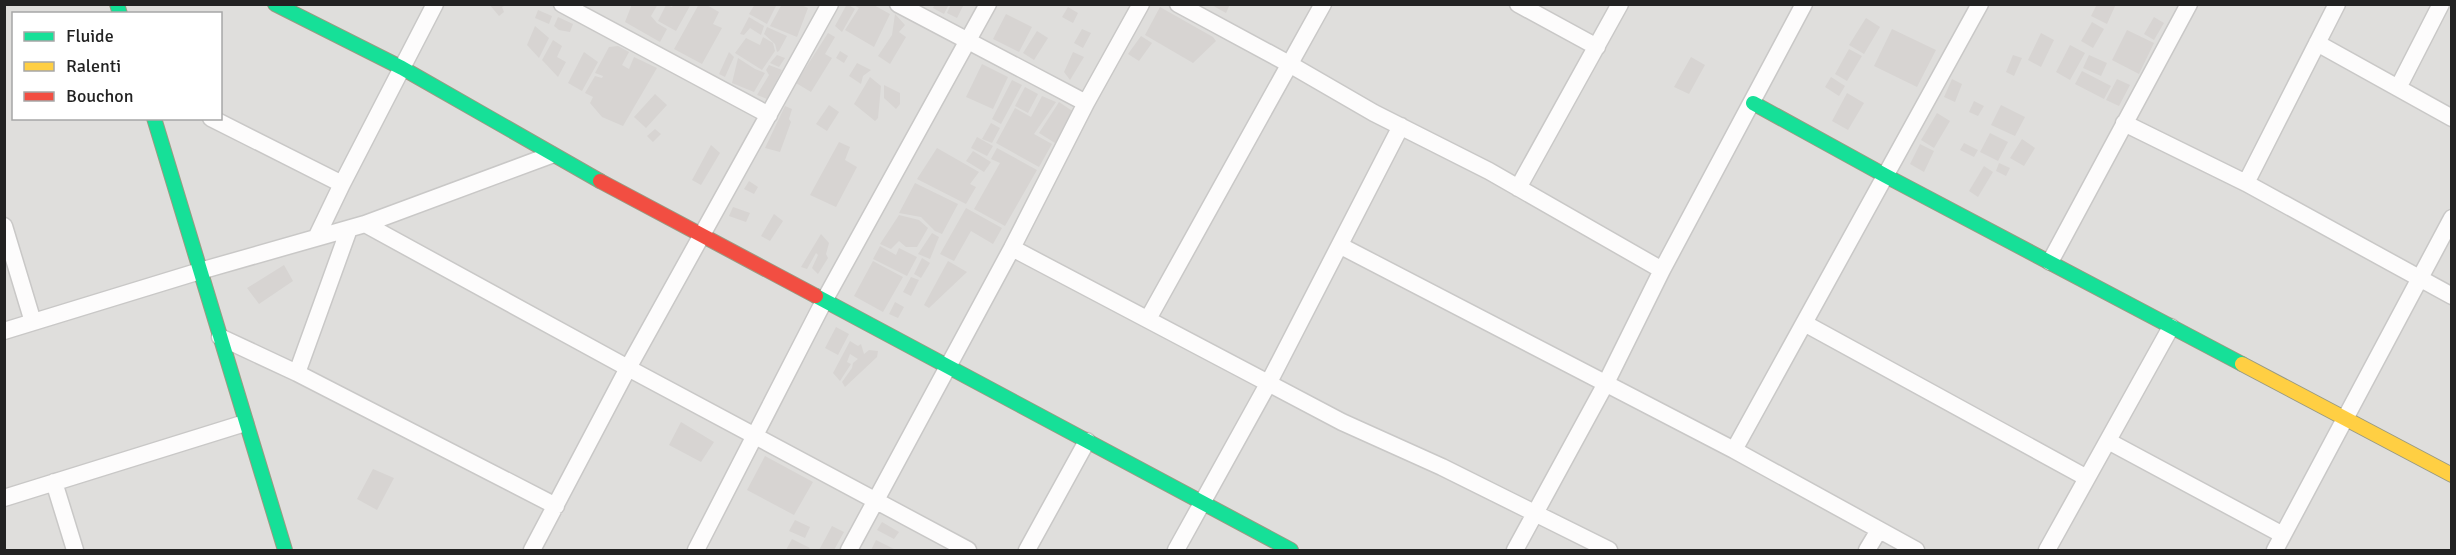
<svg xmlns="http://www.w3.org/2000/svg" width="2456" height="555" font-family="Signika,sans-serif">
<style>
.residential{fill:#dfdedc;fill-rule:evenodd}
.building{fill:#d7d4d2}
.lines{fill:none;stroke-linecap:round;stroke-linejoin:round}
.street-casing{stroke:#c9c8c7;stroke-width:19}
.fast-casing{stroke:#999a82;stroke-width:16}
.slow-casing{stroke:#999a82;stroke-width:16}
.jam-casing{stroke:#999a82;stroke-width:16}
.street{stroke:#fdfcfc;stroke-width:16}
.fast{stroke:#16e098;stroke-width:14}
.slow{stroke:#ffcf43;stroke-width:14}
.jam{stroke:#f24e42;stroke-width:14}
</style>
<rect width="100%" height="100%" fill="#f0eeeb"/>
<!-- residential -->
<path class="residential" d="M5,5H2451V550H5ZM14,14H220V118H14Z"/>
<!-- building -->
<path class="building" d="M489,4H508L502,7L504,12L499,16Z
M632,4H658L651,16L657,23L667,29L660,42L625,22Z
M674,4H691L676,31L658,21L666,5L672,7Z
M699,4H705L719,12L713,24L722,28L702,64L674,49Z
M755,4H777L767,24L749,14Z
M782,4H799L808,8L797,37L770,26Z
M847,4L855,9L842,32L835,26Z
M852,4H872L890,14L874,47L845,30L859,8Z
M935,4H949L944,14L933,8Z
M951,4H964L957,18L947,13Z
M1210,4H1230L1226,13Z
M2097,4H2116L2107,24L2091,16Z
M1068,7L1078,13L1073,23L1062,17Z
M1160,7L1213,37L1216,41L1193,63L1145,35Z
M538,10L552,16L549,24L535,18Z
M895,14L905,25L899,32L906,37L890,64L878,56L892,35Z
M1006,14L1032,27L1019,52L993,39Z
M558,17L573,24L570,32L559,30L554,26Z
M749,17L764,26L761,35L750,28L744,35L740,34Z
M2154,17L2164,23L2154,40L2144,34Z
M1866,18L1880,27L1864,54L1849,45Z
M2092,22L2104,29L2093,48L2081,41Z
M535,26L549,38L539,58L527,45Z
M767,27L787,36L779,51L777,52L775,44L764,34Z
M1082,29L1091,33L1083,48L1074,43Z
M1892,29L1936,50L1917,87L1874,66Z
M2127,30L2154,43L2139,74L2112,60Z
M1037,31L1048,38L1034,60L1023,53Z
M828,33L835,37L825,54L832,58L811,92L796,83Z
M2041,33L2054,40L2041,67L2028,60Z
M1141,36L1152,43L1139,61L1128,54Z
M763,37L773,43L775,51L762,70L735,53L746,38L760,45Z
M553,40L562,46L557,57L566,62L558,77L542,60Z
M2070,45L2085,53L2070,80L2056,72Z
M618,46L629,52L622,65L629,69L634,57L657,68L623,126L602,117L590,103L593,97L585,93L595,76L602,78L603,76L595,73L609,47Z
M1849,49L1862,56L1847,81L1835,74Z
M840,51L848,56L844,63L836,58Z
M584,52L598,62L582,91L568,83Z
M729,52L734,57L725,77L719,74Z
M1073,52L1084,57L1070,80L1064,72Z
M777,55L785,58L779,67L770,63Z
M2013,55L2022,58L2014,76L2006,72Z
M2089,55L2107,63L2101,76L2083,68Z
M1691,57L1705,65L1689,94L1674,87Z
M738,58L755,69L765,73L754,92L732,83Z
M857,63L871,70L863,76L861,84L849,76Z
M982,64L1008,77L993,109L966,97Z
M769,65L782,70L767,99L757,95L769,75L766,70Z
M2082,71L2111,86L2104,99L2075,84Z
M870,77L881,86L878,118L875,121L854,104Z
M1831,77L1845,86L1839,96L1825,87Z
M1952,79L1962,84L1955,102L1944,97Z
M2117,79L2130,85L2119,106L2106,100Z
M1012,80L1022,85L1001,124L992,119Z
M884,85L900,93V104L896,109L884,98Z
M1025,87L1038,94L1028,113L1015,106Z
M1847,93L1864,103L1848,130L1832,121Z
M655,94L667,105L646,128L634,117Z
M1042,96L1056,102L1034,134L1052,144L1039,167L996,143L1015,108L1031,117Z
M1974,101L1984,106L1978,116L1969,112Z
M1059,102L1074,112L1055,143L1039,133Z
M829,105L839,112L827,131L816,124Z
M2001,105L2025,117L2015,136L1991,125Z
M785,106L792,109L789,119L791,122L780,152L765,148Z
M1937,113L1950,121L1934,148L1921,140Z
M991,123L1000,128L992,143L982,139Z
M655,129L661,134L653,142L647,136Z
M1990,133L2008,142L1998,161L1980,152Z
M977,137L993,146L987,156L971,148Z
M2022,139L2035,148L2024,166L2010,158Z
M839,142L850,147L845,160L857,167L836,207L810,195Z
M1964,143L1978,150L1974,157L1960,150Z
M1920,144L1934,151L1924,172L1910,164Z
M711,145L720,153L701,185L692,180Z
M937,148L979,172L970,184L976,187L966,204L917,179Z
M997,148L1037,170L1005,226L974,209L1000,163L991,159Z
M973,151L991,162L984,172L966,161Z
M1999,163L2010,168L2006,176L1996,171Z
M1984,166L1993,172L1978,197L1969,191Z
M749,181L758,187L754,194L744,189Z
M915,183L958,204L942,234L935,231L921,217L899,213Z
M733,207L750,213L746,222L729,216Z
M966,208L1002,228L993,244L971,231L954,261L940,254Z
M774,214L783,221L770,241L761,236Z
M899,215L919,220L928,228L917,247H906L899,241L891,249L880,244Z
M932,233L939,237L930,259L918,254Z
M821,234L829,243L826,254L828,258L818,274L812,268L818,255L816,253L807,269L801,267Z
M880,246L896,255L899,248L917,257L907,276L873,259Z
M922,258L930,263L921,278L914,274Z
M873,261L903,277L883,312L854,296Z
M948,261L967,272L929,308L924,305Z
M284,265L293,281L259,304L247,288Z
M911,277L919,280L911,296L903,292Z
M895,302L904,307L898,318L889,314Z
M836,327L849,334L838,355L825,348Z
M850,341L858,346L861,344L864,354L858,359L850,354L847,362L851,364L840,381L833,373Z
M869,350L878,351L877,357L845,387L842,382L852,368L853,363Z
M681,422L714,442L701,462L669,445Z
M765,456L813,482L794,515L747,490Z
M373,469L394,478L377,510L357,499Z
M795,520L810,527L805,538L789,531Z
M882,522L899,532L894,539L877,530Z
M832,526L844,532L834,550H819Z
M792,539L810,548L808,550H786Z
M876,540L894,549L893,550H871Z"/>
<g class="lines">
<defs>
<path id="street" d="M562,4L769,115
M898,4L1086,103
M1178,4L1291,65L1374,113L1489,171L1662,270
M1518,4L1597,47
M2317,43L2452,118
M2398,88L2441,4
M211,118L342,184
M2124,123L2246,183L2452,296
M2246,183L2337,4
M1518,188L1620,4
M365,224L628,368L968,550
M4,226L33,322
M317,236L342,184L435,4
M1341,246L1734,450L1916,550
M1012,248L1342,422L1442,467L1609,550
M2050,262L2189,4
M1148,319L1323,4
M1804,323L2087,478
M4,331L200,271L365,224L551,155
M220,337L297,373L556,506
M297,373L349,229
M2108,441L2283,535
M1734,450L1980,4
M54,482L75,550
M4,498L245,423
M532,550L628,368L830,4
M696,550L824,301L988,4
M849,550L1012,248L1086,103L1141,4
M1027,550L1087,441
M1176,550L1268,384L1401,126
M1515,550L1605,385L1662,270L1804,4
M1867,550L1879,530
M2047,550L2171,327
M2275,550L2452,218"/>
<path id="fast" d="M117,4L120,14
M275,4L402,68L600,181
M1753,103L1886,176L2242,364
M154,118L285,550
M816,296L1291,550"/>
<path id="slow" d="M2242,364L2452,475"/>
<path id="jam" d="M600,181L816,296"/>
</defs>
<!-- street casing -->
<use href="#street" class="street-casing"/>
<!-- fast casing -->
<use href="#fast" class="fast-casing"/>
<!-- slow casing -->
<use href="#slow" class="slow-casing"/>
<!-- jam casing -->
<use href="#jam" class="jam-casing"/>
<!-- street -->
<use href="#street" class="street"/>
<!-- fast -->
<use href="#fast" class="fast"/>
<!-- slow -->
<use href="#slow" class="slow"/>
<!-- jam -->
<use href="#jam" class="jam"/>
</g>
<!-- border -->
<rect width="2456" height="555" fill="none" stroke="#222222" stroke-width="12"/>
<!-- legend -->
<rect x="12" y="12" width="210" height="108" fill="#ffffff" stroke="#a7a7a7" stroke-width="1.5"/>
<rect x="24" y="32" width="30" height="9" fill="#16e098" stroke="#a7a7a7" stroke-width="1.5"/>
<text x="66" y="42" font-size="18" fill="#222222">Fluide</text>
<rect x="24" y="62" width="30" height="9" fill="#ffcf43" stroke="#a7a7a7" stroke-width="1.5"/>
<text x="66" y="72" font-size="18" fill="#222222">Ralenti</text>
<rect x="24" y="92" width="30" height="9" fill="#f24e42" stroke="#a7a7a7" stroke-width="1.5"/>
<text x="66" y="102" font-size="18" fill="#222222">Bouchon</text>
</svg>
